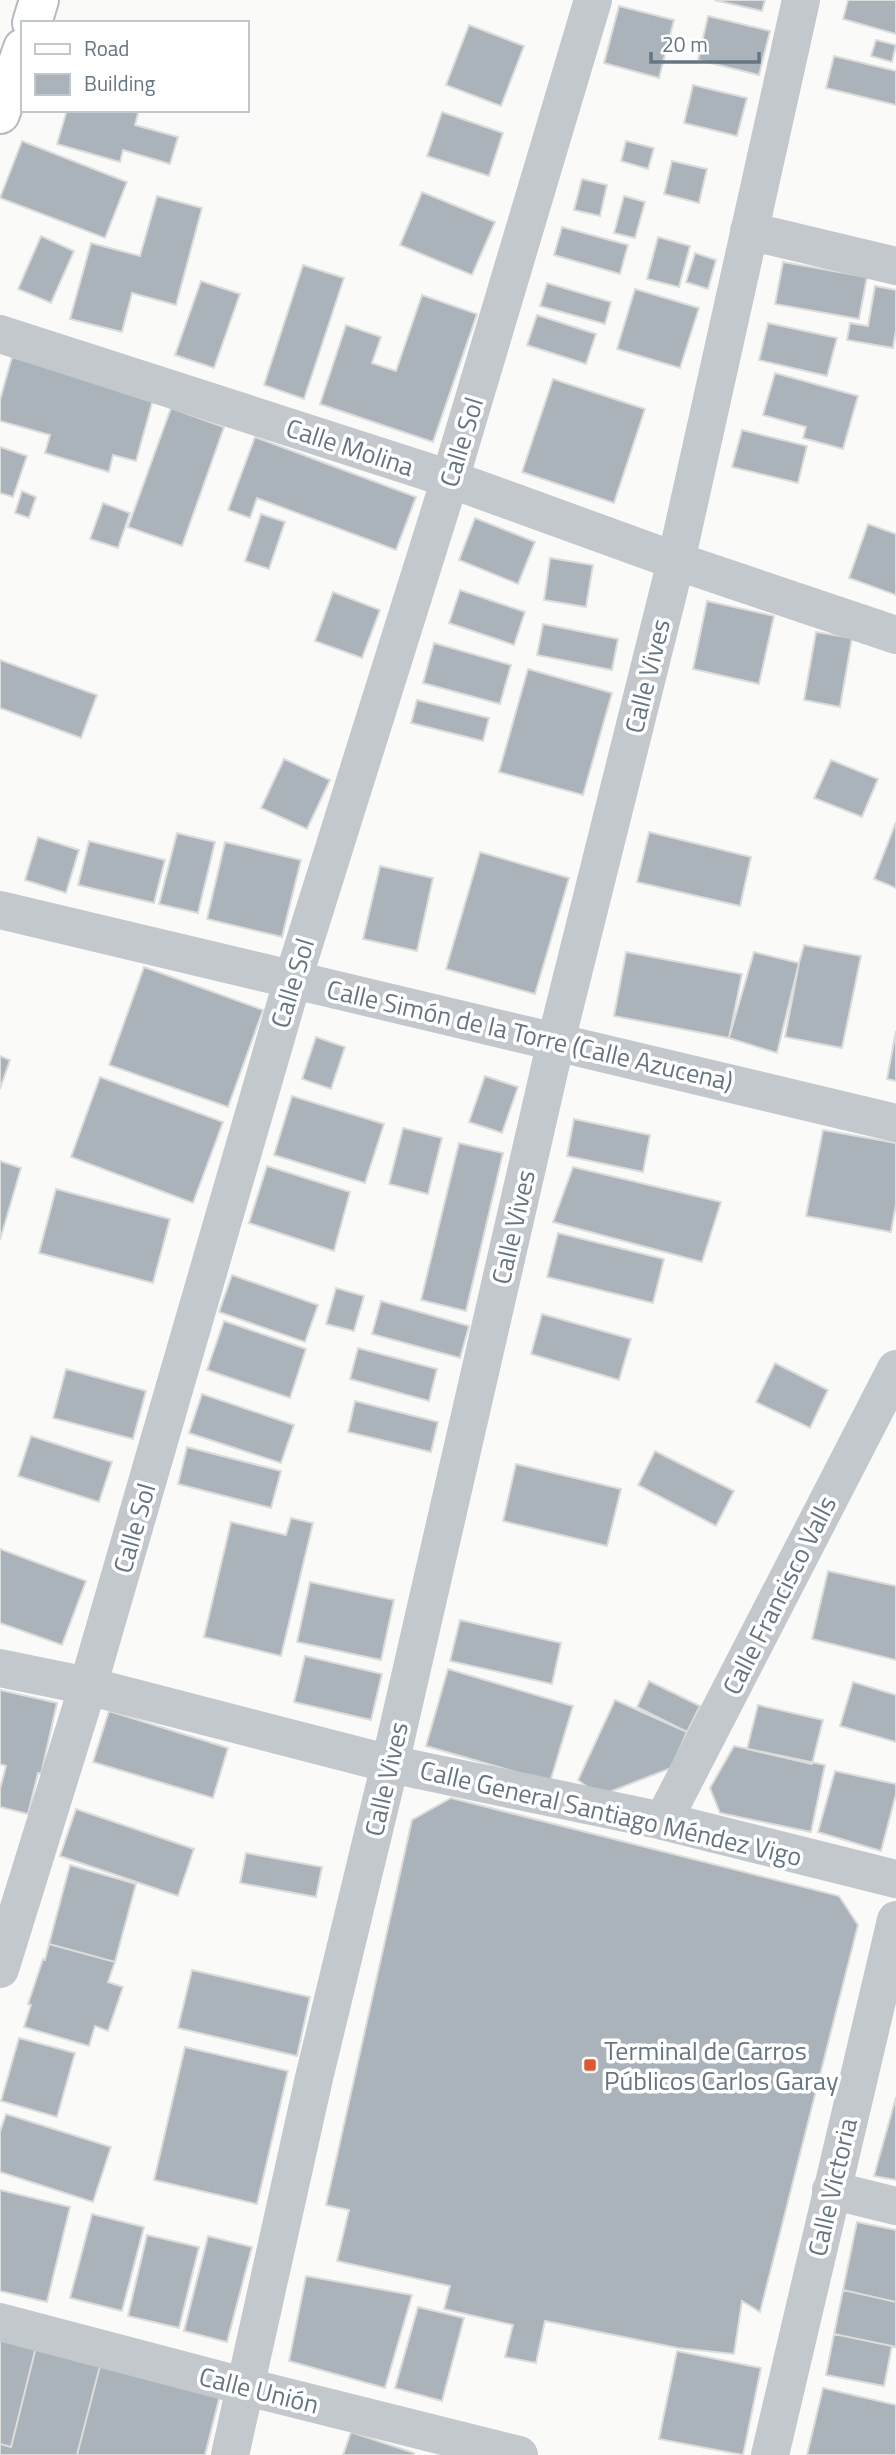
<svg xmlns="http://www.w3.org/2000/svg" width="896" height="2455" font-family="'Titillium Web',sans-serif">
<style>
.building{fill:#aab3b9;stroke:#dcdcda;stroke-width:2}
.lines{fill:none;stroke-linecap:round;stroke-linejoin:round}
.major-casing{stroke:#b5babe;stroke-width:42}
.minor{stroke:#c3c8cc;stroke-width:38}
.major{stroke:#fff;stroke-width:38}
.poi-dot{fill:#e4572e;stroke:#fff;stroke-width:2.5}
.labels{text-anchor:middle;dominant-baseline:central;stroke-width:7;stroke-linejoin:round;paint-order:stroke}
.street-label{font-size:26px;fill:#657683;stroke:#fff}
.poi-label{font-size:26px;fill:#657683;stroke:#fff;text-anchor:start}
</style>
<rect width="100%" height="100%" fill="#fafaf8"/>
<!-- building -->
<path class="building" d="M714,0H765L762,11Z
M848,0H896V34L843,19Z
M619,6L674,20L659,78L604,63Z
M708,16L770,31L759,75L698,60Z
M469,25L524,46L501,106L446,85Z
M876,40L896,45L892,62L871,56Z
M834,56L896,71V105L826,88Z
M693,85L747,98L737,136L684,123Z
M67,110H139L135,125L178,137L170,164L123,150L120,162L57,144Z
M442,112L503,133L489,176L427,156Z
M22,141L127,182L105,238L0,198Z
M626,141L654,148L648,169L621,161Z
M672,161L707,169L699,203L664,194Z
M582,179L607,185L600,216L574,210Z
M422,192L495,222L472,275L400,245Z
M157,196L202,208L176,305L132,293L122,332L70,319L91,243L140,256Z
M624,196L645,202L635,238L614,233Z
M562,227L628,245L620,274L554,255Z
M41,236L74,251L51,303L18,289Z
M658,237L690,246L679,287L647,279Z
M695,253L716,260L708,289L686,282Z
M783,262L867,277L859,319L775,304Z
M303,265L344,278L304,399L264,385Z
M201,281L240,294L214,368L175,355Z
M547,283L611,302L605,324L540,306Z
M875,286L896,290V330L893,348L847,340L850,323L868,326Z
M635,289L699,308L680,368L617,349Z
M422,295L477,314L433,442L320,404L346,325L381,337L372,363L396,371Z
M537,315L596,334L586,364L527,345Z
M768,323L837,338L827,376L759,360Z
M12,357L154,396L136,461L113,455L109,472L45,453L50,435L0,421V400Z
M775,373L858,396L843,449L803,438L806,427L763,415Z
M553,379L645,409L614,503L522,472Z
M171,408L224,427L182,546L128,527Z
M742,430L807,446L798,483L732,467Z
M255,437L416,497L396,550L257,498L250,518L228,510Z
M0,447L27,456L13,497L0,493Z
M22,491L36,497L29,518L15,513Z
M103,503L130,513L118,548L90,539Z
M261,514L285,522L269,569L245,561Z
M475,518L535,542L518,584L459,560Z
M868,524L896,534V595L849,578Z
M550,558L593,565L586,607L544,600Z
M460,590L525,612L514,645L449,623Z
M333,592L380,610L362,658L315,641Z
M707,601L774,616L759,684L693,669Z
M543,624L618,639L612,670L537,655Z
M816,632L852,638L840,707L804,700Z
M434,643L511,665L500,704L423,683Z
M0,660L97,695L81,738L0,708Z
M528,669L612,693L583,795L499,772Z
M417,700L489,718L483,741L411,723Z
M284,759L330,780L307,829L261,808Z
M831,760L878,779L862,817L814,798Z
M896,822V888L874,879Z
M649,832L751,857L740,906L637,882Z
M177,833L215,842L198,913L159,904Z
M38,837L79,850L66,893L25,880Z
M89,841L165,860L154,903L78,885Z
M225,842L301,860L282,937L207,919Z
M480,852L569,878L535,994L446,969Z
M380,866L433,878L417,951L363,939Z
M804,945L861,956L842,1048L785,1037L799,963Z
M626,952L742,974L729,1038L614,1016Z
M754,952L799,963L777,1053L729,1038Z
M144,967L263,1010L228,1107L109,1065Z
M896,1031V1081L887,1079Z
M316,1037L345,1047L331,1089L302,1079Z
M0,1056L10,1060L0,1089Z
M485,1076L518,1087L502,1133L469,1122Z
M100,1077L223,1122L193,1203L71,1157Z
M292,1096L384,1124L365,1183L274,1155Z
M574,1119L650,1135L643,1172L567,1156Z
M403,1128L442,1138L428,1194L389,1184Z
M823,1130L896,1143V1204L891,1232L806,1216Z
M459,1143L503,1153L466,1311L421,1300Z
M0,1161L21,1168L0,1240Z
M267,1166L350,1192L334,1251L249,1223Z
M573,1167L721,1202L702,1262L553,1222Z
M56,1189L170,1219L153,1283L39,1253Z
M558,1233L664,1259L653,1303L547,1277Z
M232,1275L318,1305L305,1342L219,1312Z
M336,1288L364,1296L354,1331L326,1324Z
M381,1301L469,1326L460,1358L372,1334Z
M542,1314L631,1339L619,1380L531,1354Z
M224,1321L306,1349L290,1398L207,1370Z
M358,1348L437,1369L429,1401L350,1379Z
M775,1363L828,1390L810,1428L756,1402Z
M66,1369L146,1391L133,1439L53,1418Z
M202,1394L294,1425L281,1463L189,1433Z
M355,1401L438,1422L431,1452L348,1432Z
M31,1436L112,1462L99,1502L18,1476Z
M187,1447L281,1471L271,1508L178,1484Z
M655,1451L734,1491L716,1526L638,1485Z
M516,1464L621,1489L607,1546L503,1521Z
M291,1518L313,1523L281,1656L204,1637L231,1522L286,1535Z
M0,1549L86,1581L62,1645L0,1623Z
M828,1571L896,1586V1660L812,1639Z
M310,1582L394,1600L381,1660L297,1642Z
M460,1620L561,1643L552,1684L450,1661Z
M305,1656L382,1674L371,1720L294,1702Z
M448,1669L573,1706L550,1782L426,1746Z
M649,1681L700,1706L687,1732L637,1707Z
M853,1682L896,1695V1742L840,1726Z
M0,1690L57,1703L41,1774L38,1773L28,1814L0,1807V1789L6,1766L0,1764Z
M615,1700L687,1732L671,1768L599,1796L578,1780Z
M758,1705L823,1720L812,1764L747,1749Z
M109,1711L228,1748L213,1798L93,1762Z
M734,1746L825,1765L811,1832L720,1813L710,1788Z
M835,1771L896,1784V1794L881,1851L818,1832Z
M451,1798L839,1896L858,1925L760,2312L742,2301L734,2354L678,2348L545,2321L536,2363L505,2357L513,2325L444,2309L450,2286L337,2261L349,2210L326,2205L412,1820Z
M76,1809L194,1849L178,1896L60,1856Z
M246,1853L322,1867L316,1897L240,1883Z
M70,1865L136,1884L115,1962L49,1944Z
M49,1944L115,1962L108,1982L123,1987L108,2031L95,2026L89,2046L24,2027L31,2005L28,2004L43,1959L45,1960Z
M192,1970L310,1997L297,2056L178,2028Z
M19,2038L75,2053L57,2117L1,2101Z
M185,2047L288,2071L257,2204L154,2180Z
M896,2097V2180L874,2176Z
M6,2114L111,2147L93,2202L0,2172V2132Z
M0,2190L70,2207L47,2302L0,2291Z
M92,2214L144,2227L122,2311L70,2298Z
M857,2222L896,2230V2302L843,2290Z
M147,2235L199,2247L179,2328L128,2316Z
M208,2236L252,2247L227,2342L184,2331Z
M306,2276L412,2295L385,2388L289,2361Z
M843,2290L896,2302V2347L834,2334Z
M418,2307L464,2318L442,2401L395,2388Z
M834,2334L892,2346L884,2386L826,2375Z
M0,2337L36,2347L11,2447L0,2444Z
M36,2347L100,2366L77,2455H0V2444L11,2447Z
M677,2351L761,2368L743,2455L659,2439Z
M100,2366L221,2391L205,2455H77Z
M823,2388L896,2405V2455H807Z
M351,2432L414,2453L413,2455H343Z"/>
<g class="lines">
<defs>
<path id="major" d="M32,23L39,0
M0,114L23,48"/>
</defs>
<!-- major casing -->
<use href="#major" class="major-casing"/>
<!-- minor -->
<path class="minor" d="M749,231L896,266
M0,334L450,479L676,561L896,635
M0,910L896,1123
M0,1668L88,1686L390,1764L663,1821L896,1879
M663,1821L896,1369
M0,1969L88,1686L293,979L450,479L593,0
M831,2190L896,2206
M0,2322L247,2387L519,2455
M230,2455L314,2078L390,1764L556,1041L676,561L801,0
M770,2455L896,1920"/>
<!-- major -->
<use href="#major" class="major"/>
</g>
<!-- markers -->
<rect class="poi-dot" x="583" y="2058" width="14" height="14" rx="3.5"/>
<g class="labels">
<!-- street labels -->
<g class="street-label">
<text transform="translate(461 442) rotate(-73)">Calle Sol</text>
<text transform="translate(350 447) rotate(18)">Calle Molina</text>
<text transform="translate(647 676) rotate(-76)">Calle Vives</text>
<text transform="translate(292 983) rotate(-73)">Calle Sol</text>
<text transform="translate(530 1035) rotate(13)">Calle Simón de la Torre (Calle Azucena)</text>
<text transform="translate(513 1227) rotate(-77)">Calle Vives</text>
<text transform="translate(134 1528) rotate(-74)">Calle Sol</text>
<text transform="translate(779 1595) rotate(-63)">Calle Francisco Valls</text>
<text transform="translate(386 1779) rotate(-77)">Calle Vives</text>
<text transform="translate(611 1813) rotate(13)">Calle General Santiago Méndez Vigo</text>
<text transform="translate(832 2187) rotate(-77)">Calle Victoria</text>
<text transform="translate(259 2390) rotate(14)">Calle Unión</text>
</g>
<!-- poi labels -->
<g class="poi-label">
<text x="604" y="2050">Terminal de Carros<tspan x="604" dy="30">Públicos Carlos Garay</tspan></text>
</g>
</g>
<!-- legend -->
<rect x="21" y="21" width="228" height="91" fill="#ffffff" stroke="#c1c8cd" stroke-width="2"/>
<rect x="35" y="44" width="35" height="10" fill="#ffffff" stroke="#c1c8cd" stroke-width="2"/>
<text x="84" y="56" font-size="21" fill="#657683">Road</text>
<rect x="35" y="74" width="35" height="21" fill="#aab3b9" stroke="#c1c8cd" stroke-width="2"/>
<text x="84" y="91" font-size="21" fill="#657683">Building</text>
<!-- scale -->
<path d="M651 52v10h108v-10" fill="none" stroke="#657683" stroke-width="3.5"/>
<text x="662" y="52" font-size="21" fill="#657683" stroke="#ffffff" stroke-width="5" paint-order="stroke">20 m</text>
</svg>
